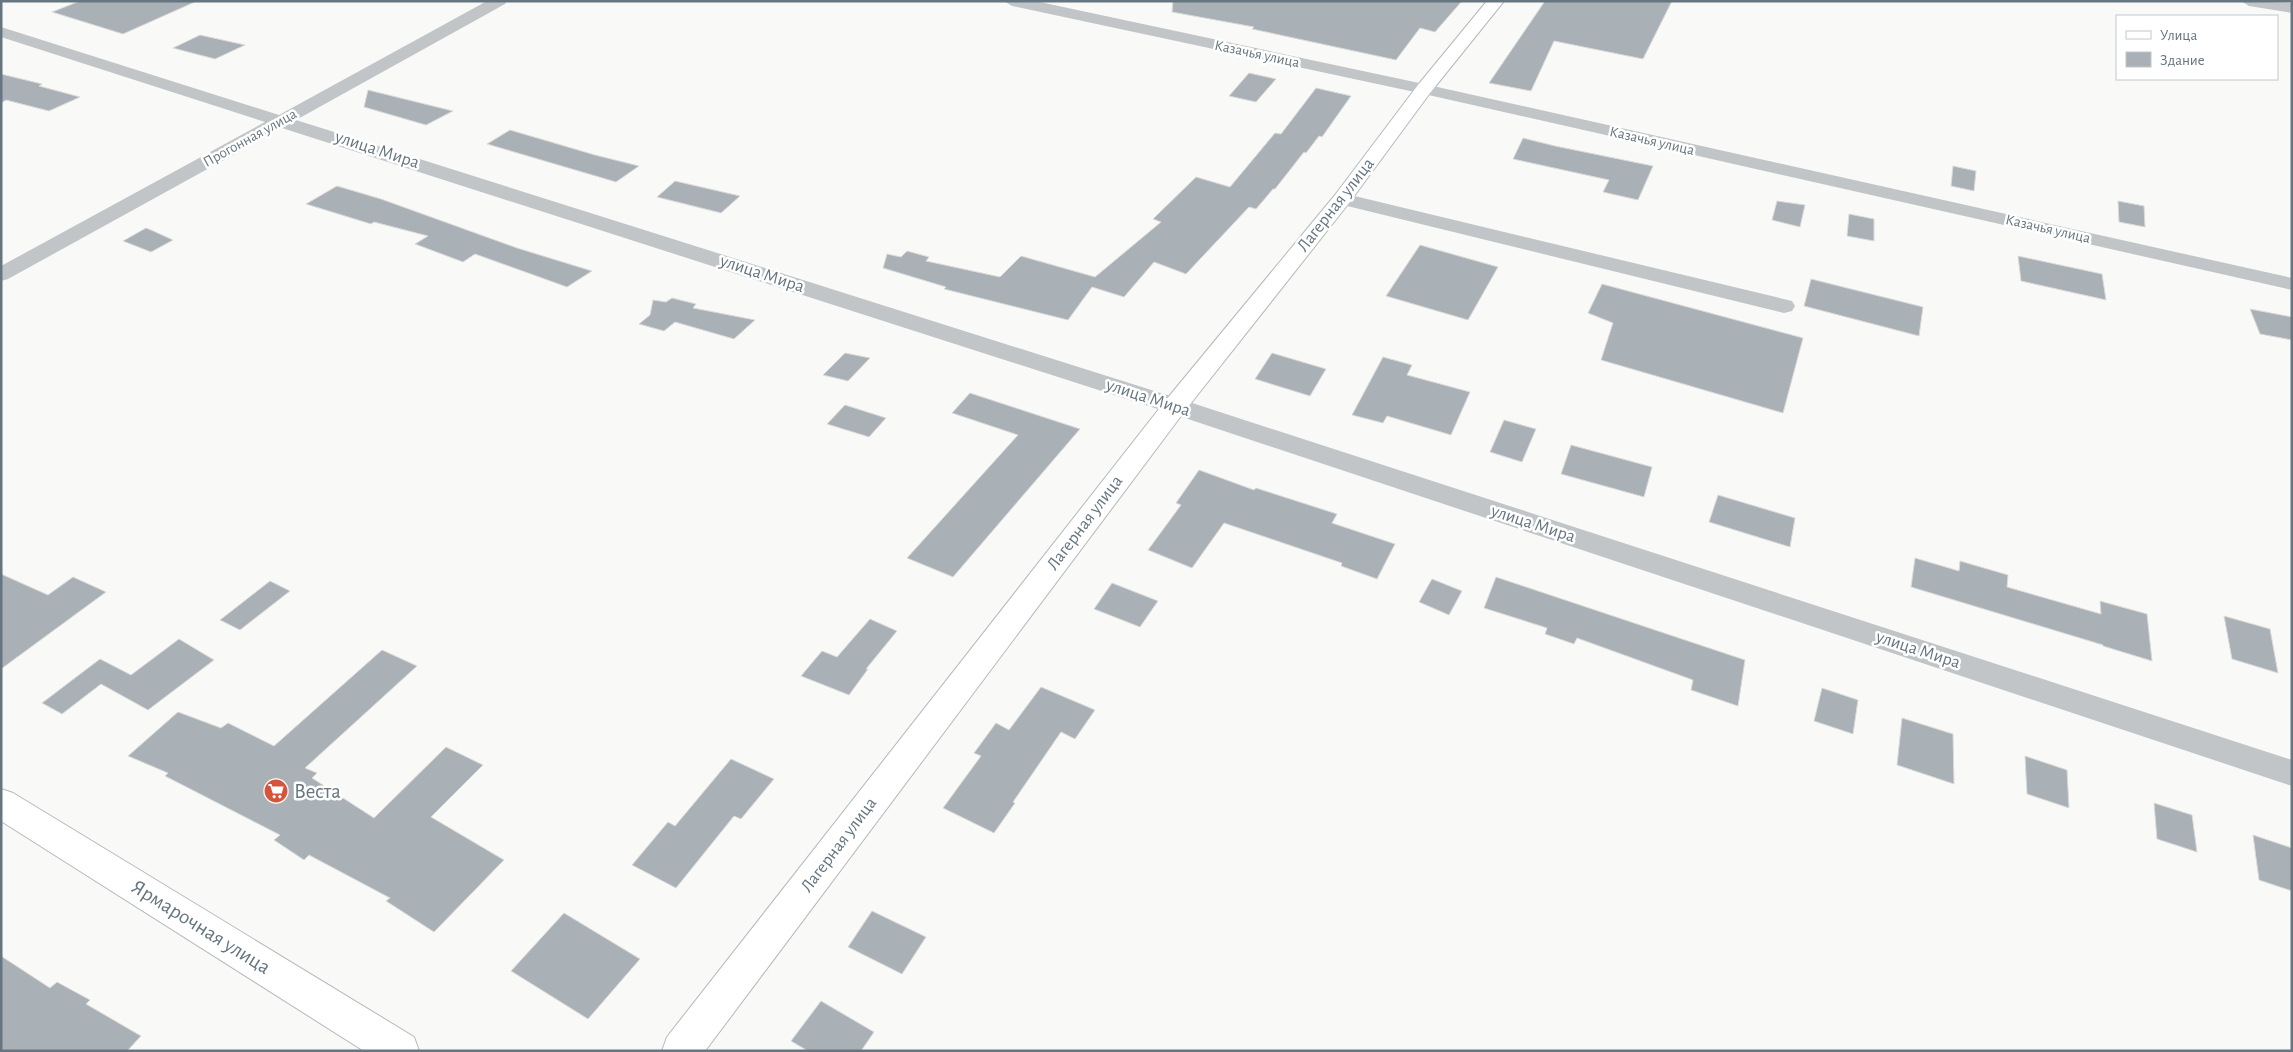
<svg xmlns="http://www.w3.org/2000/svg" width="2293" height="1052" font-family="'Alegreya Sans',sans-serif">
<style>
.building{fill:#a9b0b6;stroke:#dbdbd9}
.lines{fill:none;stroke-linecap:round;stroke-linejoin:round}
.major-casing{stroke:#b4b9bd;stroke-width:2}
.minor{fill:#c1c5c8;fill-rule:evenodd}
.major{fill:#fff;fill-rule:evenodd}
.labels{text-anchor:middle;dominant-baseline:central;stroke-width:5;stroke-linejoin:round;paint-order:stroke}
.far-street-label{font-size:15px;fill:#667680;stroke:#fff}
.street-label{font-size:18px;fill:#667680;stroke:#fff}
.near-poi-label{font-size:21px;fill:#667680;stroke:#fff;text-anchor:start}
.near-street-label{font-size:21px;fill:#667680;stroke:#fff}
</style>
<rect width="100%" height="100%" fill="#f9f9f7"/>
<!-- building -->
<path class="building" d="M80,1H197L123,34L52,12Z
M1173,1H1462L1435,32L1420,28L1396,60L1252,29L1254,27L1172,12Z
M1545,1H1672L1643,59L1554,41L1531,91L1489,83Z
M200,35L245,45L215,59L173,48Z
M1249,73L1276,79L1256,102L1229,96Z
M1,74L42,84L39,86L80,97L49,111L6,100L1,103Z
M1316,88L1351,96L1322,137L1319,136L1306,153L1304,152L1275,189H1273L1256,209L1249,207L1186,274L1154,262L1124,297L1092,287L1068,320L944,289L946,287L883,268L887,254L901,257L907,251L929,257L926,261L1000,277L1021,256L1095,277L1161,222L1153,219L1196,177L1230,187L1275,133L1281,134Z
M368,90L453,111L426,125L364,107Z
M510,130L595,155L639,166L616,182L487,144Z
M1523,138L1555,146L1653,166L1638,200L1603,192L1609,180L1513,159Z
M1953,166L1976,171L1974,191L1951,186Z
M675,181L740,196L721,213L657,197Z
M337,186L381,199L517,248L592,271L567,287L475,254L463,262L415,244L428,236L374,222L371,224L306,204Z
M1777,201L1805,205L1800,227L1772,220Z
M2118,201L2144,206L2145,227L2119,222Z
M1849,214L1874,219V241L1847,236Z
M146,228L151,230L173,240L151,252L123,241Z
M1420,245L1498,267L1468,320L1386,296Z
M2018,256L2102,274L2106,300L2021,281Z
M1811,279L1923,307L1919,336L1804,306Z
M1602,284L1803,338L1783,413L1601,360L1613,323L1588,313Z
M672,298L696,304L693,308L755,320L734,339L675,322L664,331L639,324L650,315L653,300L666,302Z
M2250,309L2292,317V340L2260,334Z
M845,353L870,358L848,381L823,375Z
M1272,353L1326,369L1310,396L1255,379Z
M1383,357L1412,365L1407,375L1470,392L1451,435L1387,416L1383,423L1352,415Z
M970,393L1080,429L953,577L907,558L1018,435L952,413Z
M845,405L886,418L869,437L827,424Z
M1504,420L1536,429L1522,462L1490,452Z
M1571,445L1652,467L1644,497L1561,474Z
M1199,470L1254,490L1256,488L1337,514L1332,523L1395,544L1377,579L1341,566L1342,563L1224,523L1192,568L1148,550L1181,505L1176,503Z
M1718,495L1795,518L1790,547L1709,522Z
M1915,558L1959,571L1960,561L2008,575L2007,587L2101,614L2100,601L2147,614L2152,661L2103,646V645L1911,587Z
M1,574L48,595L73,577L106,592L1,669Z
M1496,577L1745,660L1738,706L1691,690L1693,680L1577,638L1574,644L1545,634L1547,628L1484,608Z
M1432,579L1462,591L1449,615L1419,602Z
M270,581L290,591L240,630L220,620Z
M1112,583L1158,601L1140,627L1094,609Z
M2224,616L2270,629L2278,673L2232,659Z
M870,619L897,631L866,669H868L849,695L801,676L822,651L837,657Z
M179,639L214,660L148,710L101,684L62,714L42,703L100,659L131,675Z
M382,650L417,666L305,768L317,773L312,778L374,818L446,747L483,765L431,817L504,860L434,932L386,901L390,898L309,855L304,860L274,840L280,835L165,776L168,773L128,756L178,712L221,728L228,723L274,746Z
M1041,687L1095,710L1075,739L1061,732L1013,802L1015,803L994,833L943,808L981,756L974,753L996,723L1009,730Z
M1822,688L1858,700L1853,734L1814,721Z
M1902,718L1953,734L1954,784L1897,765Z
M2025,756L2067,770L2069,808L2027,794Z
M731,759L774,779L741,819L734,816L676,888L632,865L668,822L675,826Z
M2154,803L2192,815L2197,852L2157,839Z
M2253,835L2292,848V891L2259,880Z
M872,911L926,937L902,974L848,947Z
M564,913L640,959L588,1019L511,971Z
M1,956L50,988L57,982L90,1000L86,1004L141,1036L127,1051H1Z
M821,1001L874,1032L861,1051H808L791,1041Z"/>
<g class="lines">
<defs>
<path id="major" d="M1487,1H1504L1430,93L1349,203L1184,412L705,1051H662L667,1037L1166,400L1335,195L1418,85Z
M1,789L13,793L414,1037L419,1051H364L1,821Z"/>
</defs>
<!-- major casing -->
<use href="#major" class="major-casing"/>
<!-- minor -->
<path class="minor" d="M487,1H507L505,4L296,120L1183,400L2292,760V786L1167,412L282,128L8,279L1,281V266L265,122L1,37V27L279,115Z
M1004,1H1035L1424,84L2292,278V290L1424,94L1012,6Z
M2241,1L2292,3V13L2249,6Z
M1342,193L1792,301L1795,306L1792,311L1784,313L1335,203L1332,199L1335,195Z"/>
<!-- major -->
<use href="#major" class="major"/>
</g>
<!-- icons -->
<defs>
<symbol id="supermarket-disc" viewBox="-11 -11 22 22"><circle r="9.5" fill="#d6553a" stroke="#fff"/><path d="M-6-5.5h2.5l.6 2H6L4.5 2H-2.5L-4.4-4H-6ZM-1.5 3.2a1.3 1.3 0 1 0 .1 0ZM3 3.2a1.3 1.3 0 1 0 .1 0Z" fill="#fff"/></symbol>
</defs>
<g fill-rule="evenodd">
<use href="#supermarket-disc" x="262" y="777" width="28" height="28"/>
</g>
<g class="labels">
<!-- far-street labels -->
<g class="far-street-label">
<text transform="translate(1257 54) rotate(12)">Казачья улица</text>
<text transform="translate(250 138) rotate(-29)">Прогонная улица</text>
<text transform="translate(1652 141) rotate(13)">Казачья улица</text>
<text transform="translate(2048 229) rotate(13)">Казачья улица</text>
</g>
<!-- street labels -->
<g class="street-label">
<text transform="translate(377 150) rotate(18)">улица Мира</text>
<text transform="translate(1336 205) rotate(-52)">Лагерная улица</text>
<text transform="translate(762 274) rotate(18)">улица Мира</text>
<text transform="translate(1148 398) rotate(18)">улица Мира</text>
<text transform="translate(1085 523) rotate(-53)">Лагерная улица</text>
<text transform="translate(1533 524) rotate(18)">улица Мира</text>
<text transform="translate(1918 650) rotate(18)">улица Мира</text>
<text transform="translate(839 845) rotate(-53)">Лагерная улица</text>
</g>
<!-- near-poi labels -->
<g class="near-poi-label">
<text x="294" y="791">Веста</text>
</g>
<!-- near-street labels -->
<g class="near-street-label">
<text transform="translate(201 927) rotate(32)">Ярмарочная улица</text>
</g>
</g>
<!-- border -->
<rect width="2293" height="1052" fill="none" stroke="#667680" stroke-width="5"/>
<!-- legend -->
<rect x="2116" y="15" width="162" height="65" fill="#ffffff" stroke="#c2c8cc"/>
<rect x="2126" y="31" width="25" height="8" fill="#ffffff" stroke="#c2c8cc"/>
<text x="2160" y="40" font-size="15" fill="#667680">Улица</text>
<rect x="2126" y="52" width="25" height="15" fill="#a9b0b6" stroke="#c2c8cc"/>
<text x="2160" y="65" font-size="15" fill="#667680">Здание</text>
</svg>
